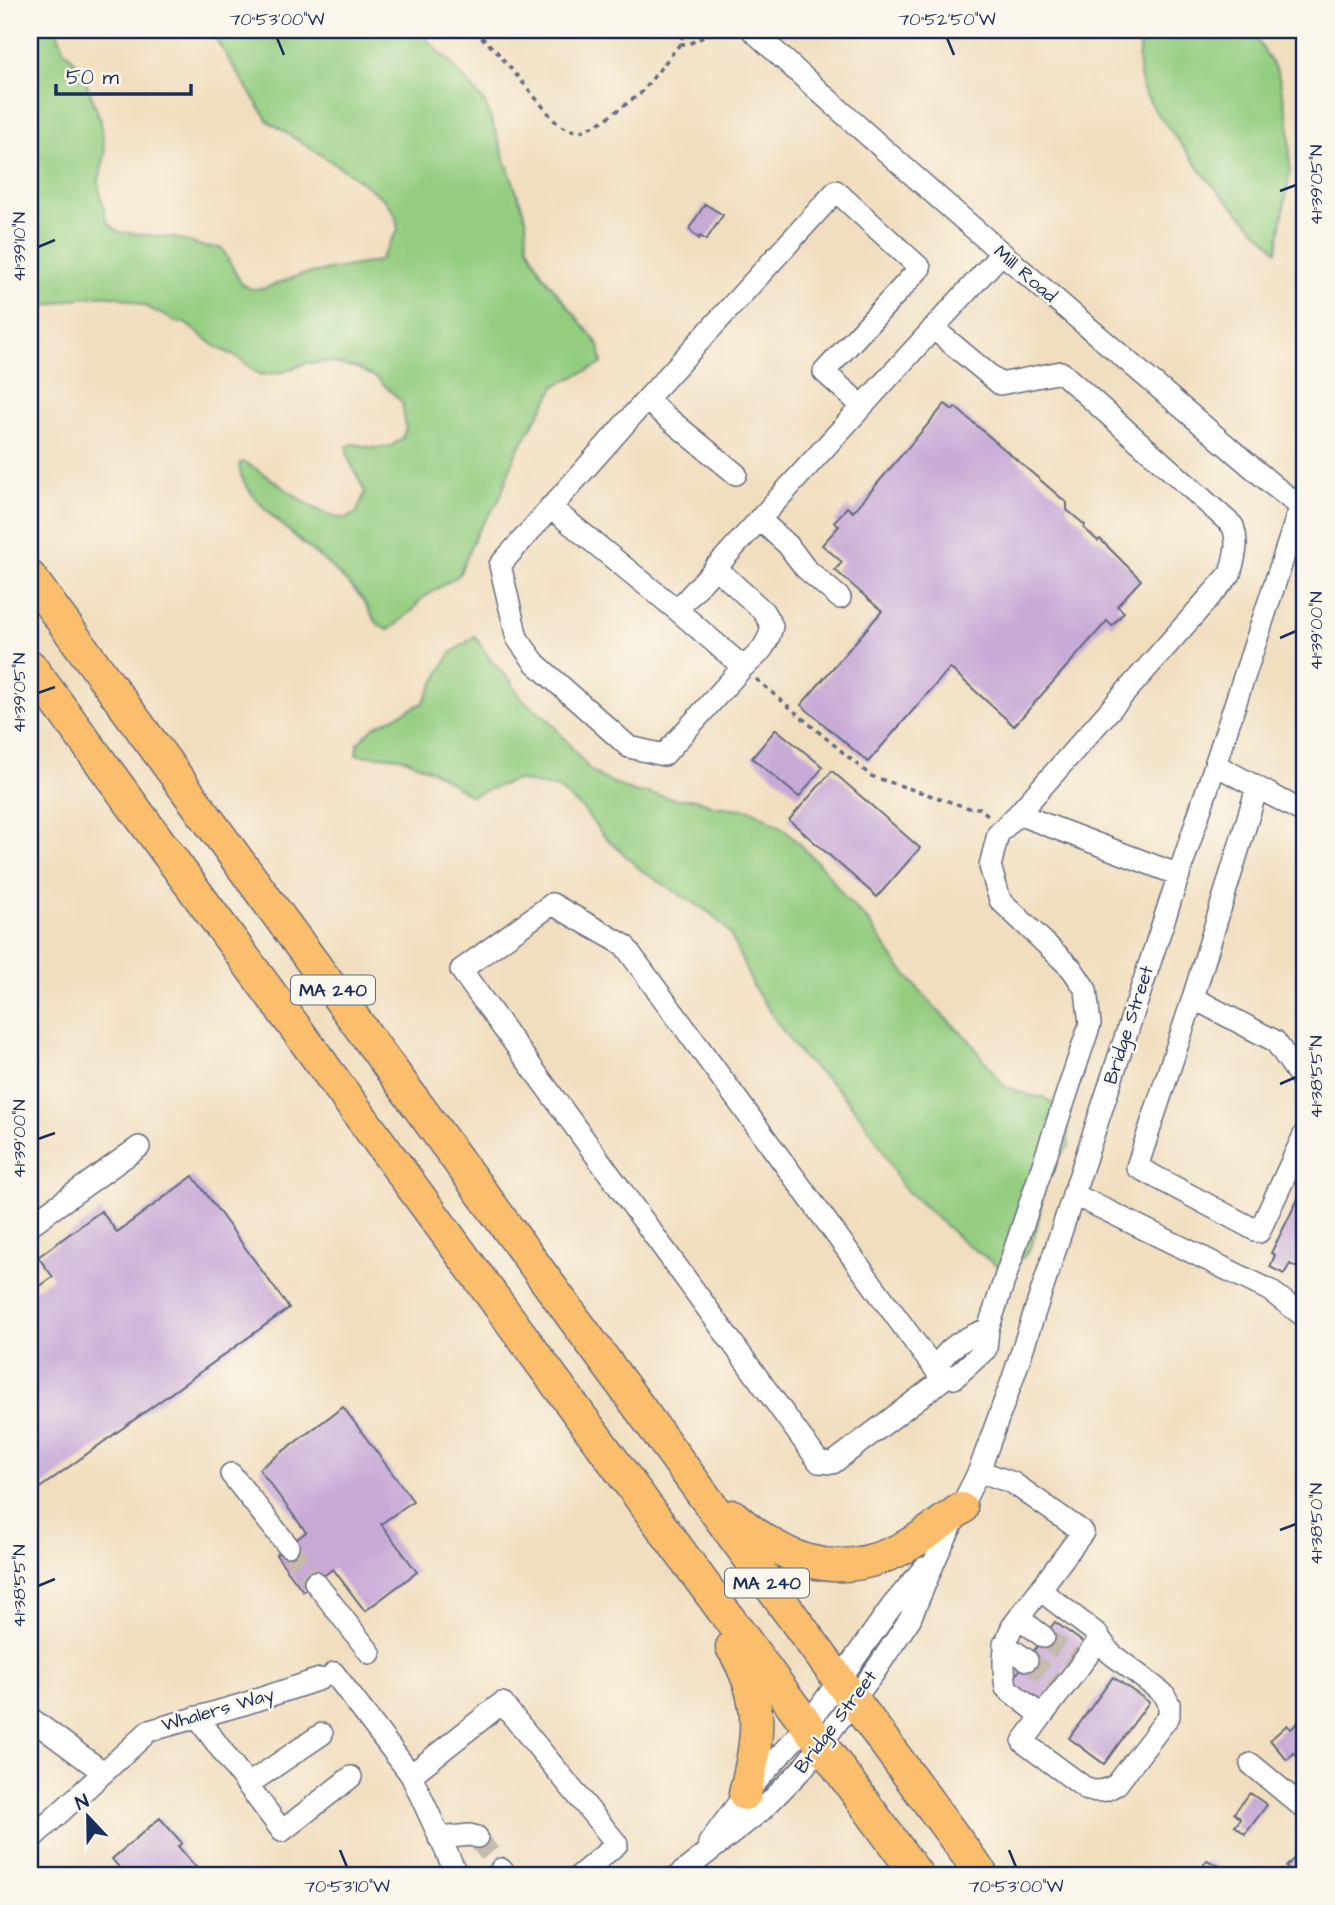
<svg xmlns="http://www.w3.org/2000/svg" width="1335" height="1905" font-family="'Architects Daughter',sans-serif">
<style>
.green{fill:#94cd80;stroke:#587e6f;stroke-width:2}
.building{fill:#c8aad7}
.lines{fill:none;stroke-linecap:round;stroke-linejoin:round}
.minor-tunnel{stroke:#c6bbac;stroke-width:21;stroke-dasharray:21 10;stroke-linecap:butt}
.minor-casing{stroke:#666c80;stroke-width:24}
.highway-casing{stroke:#666c80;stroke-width:35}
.path{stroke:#666c80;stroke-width:3.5;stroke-dasharray:5 5;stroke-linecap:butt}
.minor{stroke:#fff;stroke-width:21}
.highway{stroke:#fabe6d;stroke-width:32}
.ticks{fill:none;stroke:#1b2f5e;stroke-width:2.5}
.labels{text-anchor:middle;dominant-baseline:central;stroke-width:5;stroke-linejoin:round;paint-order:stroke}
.shield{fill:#fbf7ec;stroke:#5e6b89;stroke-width:2}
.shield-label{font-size:18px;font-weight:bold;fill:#1b2f5e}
.street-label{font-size:19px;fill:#1b2f5e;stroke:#fbf7ec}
.neatline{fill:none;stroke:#1b2f5e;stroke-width:2.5}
.ticks-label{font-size:18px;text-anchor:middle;fill:#1b2f5e}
</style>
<rect width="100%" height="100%" fill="#fbf7ec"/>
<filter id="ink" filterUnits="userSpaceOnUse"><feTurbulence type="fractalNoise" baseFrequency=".0143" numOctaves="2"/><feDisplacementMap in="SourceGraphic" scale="14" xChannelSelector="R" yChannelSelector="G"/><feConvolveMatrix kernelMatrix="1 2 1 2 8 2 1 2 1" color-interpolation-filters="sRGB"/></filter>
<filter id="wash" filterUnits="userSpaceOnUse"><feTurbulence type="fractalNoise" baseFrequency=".00686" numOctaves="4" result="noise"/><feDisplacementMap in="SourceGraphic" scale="28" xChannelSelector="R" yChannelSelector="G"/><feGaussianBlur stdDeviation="1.57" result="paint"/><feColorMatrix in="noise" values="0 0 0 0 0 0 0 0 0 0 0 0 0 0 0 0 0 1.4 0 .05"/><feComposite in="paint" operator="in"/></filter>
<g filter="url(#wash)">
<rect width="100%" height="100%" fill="#f1debf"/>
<!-- green -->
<path class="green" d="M30,30H57L64,50L81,68L101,122L105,155L98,184L107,222L119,232L176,238L205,247L222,248L241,283L251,289L265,288L300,275L379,261L398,230L396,216L386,201L355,177L268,121L210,30H417L451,63L485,103L526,218L527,244L542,274L599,345L602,364L556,385L516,453L499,500L477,532L459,575L420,600L414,609L392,628L388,630C372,624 370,609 361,597C353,588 343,578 334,570C314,550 232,492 240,463L243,462C269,472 319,521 345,518C349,517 352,515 356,514L365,492L348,457L347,447L353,444L376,448L391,446L402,439L406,428L402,402L377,378L356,368L330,362L306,363L283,372L260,375L237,357L218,348L183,322L179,323C158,313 135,299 112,296C90,293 52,305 30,310Z
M1143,30H1251L1278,73L1289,122L1290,171L1277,251L1214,187L1154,109L1142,88L1138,60Z
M475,636L492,662L509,679L521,698L550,721L589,769L602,778L636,793L642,792L676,799H695L713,806L752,810L783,828L824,869L847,900L869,922L898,965L934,1007L970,1041L1004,1086L1031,1096L1043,1097L1057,1107L1067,1129L1069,1146L1060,1157L1046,1167C1042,1191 1040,1235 1026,1254C1020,1261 1011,1266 1004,1271L960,1239L907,1191L900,1184L884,1152L863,1119L837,1088L804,1059L792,1044L754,988L730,933L710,913L642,871L602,834L582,808L557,788L516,780L471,796L433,771L400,757L356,755L358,743L374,727L423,703L450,654Z"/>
<g id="blocks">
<!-- building -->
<path class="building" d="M705,204L723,215L706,240L700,236L699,239L689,229Z
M945,404L953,410L955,407L1067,503V510L1085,525L1084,528L1098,541L1100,539L1141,580L1117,606L1124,612L1112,626L1107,621L1014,726L950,668L868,762L801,705L882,611L835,570L842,562L822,545L839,526L834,522L847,507L853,512Z
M776,729L823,767L799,797L752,758Z
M832,771L920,848L877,897L789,820Z
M193,1176L289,1308L30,1495V1293L53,1277L38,1257L101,1211L117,1232Z
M1305,1185V1272L1290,1264L1284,1274L1270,1267L1275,1255L1271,1253Z
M343,1407L413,1501L381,1524L417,1572L365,1611L333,1569L303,1591L276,1555L306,1532L259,1469Z
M1055,1622L1084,1643L1040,1704L1011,1682Z
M1113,1677L1149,1702L1104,1764L1069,1738Z
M1305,1716V1751L1298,1757L1294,1753L1287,1760L1270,1740L1287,1725L1291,1729Z
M1250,1793L1267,1805L1245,1834L1235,1826L1241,1819L1234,1813Z
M160,1818L182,1843L178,1846L199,1871L194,1875H125L112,1859Z
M1296,1856L1301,1861L1305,1856V1875H1289L1286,1872L1288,1869L1286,1867Z
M1207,1860L1219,1866L1215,1875L1201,1869Z"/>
</g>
</g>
<g filter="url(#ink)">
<use href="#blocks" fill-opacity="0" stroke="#666c80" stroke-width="2"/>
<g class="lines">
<!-- minor-tunnel -->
<path class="minor-tunnel" d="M288,1546L315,1582
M1044,1637L1073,1658
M1027,1660L1056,1682
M477,1837L501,1869"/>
<defs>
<path id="minor" d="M752,30C922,187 1098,336 1274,486L1305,510
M933,328L1000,384L1061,372L1233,526C1239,544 1235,556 1230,574L1018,814L1179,875
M646,400L736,474
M862,406L824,372L920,268L836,191L646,400L500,565L517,638L535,663L629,747L664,755L743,667L677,610L1001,254
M550,507L677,610
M759,519L788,545L805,568L840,598
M715,567L763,611L772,626C768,645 759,655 743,667
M1216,765L1305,813
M1257,788L1193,998L1137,1167L1259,1232L1305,1133
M1193,998L1275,1041L1305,1084
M1073,1194L1269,1290L1305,1317
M30,1225L139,1147
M988,1329C965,1338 945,1347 936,1370L941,1381L833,1463L819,1462L461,970L552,904L624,945L919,1348L936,1370L954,1378L986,1349L988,1329L1090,1024L1086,990L1072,969L1000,900L990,866L998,834L1018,814
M979,1471L1013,1483L1083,1532L1012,1627C1002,1648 1003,1666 1006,1688L1042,1716L1023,1742L1088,1790C1100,1792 1107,1791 1117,1784L1169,1716V1704L1164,1694L1110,1653L1096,1633L1040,1590
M231,1474L288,1546
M315,1582L370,1653
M1019,1618L1044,1637
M1004,1644L1027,1660
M334,1673L411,1775L457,1875
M1042,1716L1100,1639
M197,1717L282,1831L351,1777
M30,1718L103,1772
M1251,1764L1305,1809
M411,1775L502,1703L617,1844L580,1875
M247,1785L322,1734
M439,1838L470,1835L477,1837
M30,1840L149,1731L244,1704L320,1679
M709,1843L745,1794L808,1724L892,1606L924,1568
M501,1869L506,1875
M679,1875L762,1810L804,1767L875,1671L910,1619L938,1553L979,1471L1013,1378L1305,492"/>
<path id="highway" d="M30,577L982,1875
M30,666L917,1875
M733,1516C784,1560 833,1582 899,1550C921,1539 941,1523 961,1509
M732,1647C765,1701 759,1735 745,1794"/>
</defs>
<!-- minor casing -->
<use href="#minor" class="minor-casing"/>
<!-- highway casing -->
<use href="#highway" class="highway-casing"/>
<!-- path -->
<path class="path" d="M474,30L497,52L555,121L568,130L582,131L603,121L640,94L680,44L684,30
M680,44H689L717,30
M756,679L871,776L969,808H980L989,816"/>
<!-- minor -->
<use href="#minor" class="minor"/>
<!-- highway -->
<use href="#highway" class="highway"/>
</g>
</g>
<!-- ticks -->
<path class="ticks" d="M277,38L284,55M947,38L954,55M1280,191L1296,185M38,247L55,240M1280,638L1296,631M38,693L55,687M1280,1084L1296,1077M38,1139L55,1133M1280,1530L1296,1524M38,1586L55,1579M340,1850L347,1867M1009,1850L1016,1867"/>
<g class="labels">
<!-- shield labels -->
<g class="shield">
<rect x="291" y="975.5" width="84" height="29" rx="5"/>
<rect x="725" y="1568.5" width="84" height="29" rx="5"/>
</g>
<g class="shield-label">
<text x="333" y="990">MA 240</text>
<text x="767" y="1583">MA 240</text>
</g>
<!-- street labels -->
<g class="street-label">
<text transform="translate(1025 274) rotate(41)">Mill Road</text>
<text transform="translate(1129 1025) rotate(-72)">Bridge Street</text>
<text transform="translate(218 1710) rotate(-16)">Whalers Way</text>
<text transform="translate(836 1722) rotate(-53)">Bridge Street</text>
</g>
</g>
<!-- margin -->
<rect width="1335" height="1905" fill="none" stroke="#fbf7ec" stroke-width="77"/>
<!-- north arrow -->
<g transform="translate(88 1817) rotate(338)" stroke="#fbf7ec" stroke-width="5" paint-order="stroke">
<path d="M0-5L12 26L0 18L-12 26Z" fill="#1b2f5e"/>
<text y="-10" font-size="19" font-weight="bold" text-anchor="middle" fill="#1b2f5e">N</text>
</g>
<!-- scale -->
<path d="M56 84v10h135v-10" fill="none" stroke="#1b2f5e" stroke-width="3.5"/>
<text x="66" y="84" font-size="21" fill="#1b2f5e" stroke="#fbf7ec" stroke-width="5" paint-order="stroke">50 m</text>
<rect x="38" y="38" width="1258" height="1829" class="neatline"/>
<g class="ticks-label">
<text x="277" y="25">70°53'00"W</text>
<text x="947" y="25">70°52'50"W</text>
<text transform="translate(1316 185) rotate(-90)" y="6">41°39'05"N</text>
<text transform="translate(19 247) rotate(-90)" y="6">41°39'10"N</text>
<text transform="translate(1316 631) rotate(-90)" y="6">41°39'00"N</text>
<text transform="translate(19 693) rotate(-90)" y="6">41°39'05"N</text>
<text transform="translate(1316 1077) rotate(-90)" y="6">41°38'55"N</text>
<text transform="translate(19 1139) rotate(-90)" y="6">41°39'00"N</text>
<text transform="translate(1316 1524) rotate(-90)" y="6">41°38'50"N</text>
<text transform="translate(19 1586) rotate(-90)" y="6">41°38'55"N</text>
<text x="347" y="1892">70°53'10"W</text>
<text x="1016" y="1892">70°53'00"W</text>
</g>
</svg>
